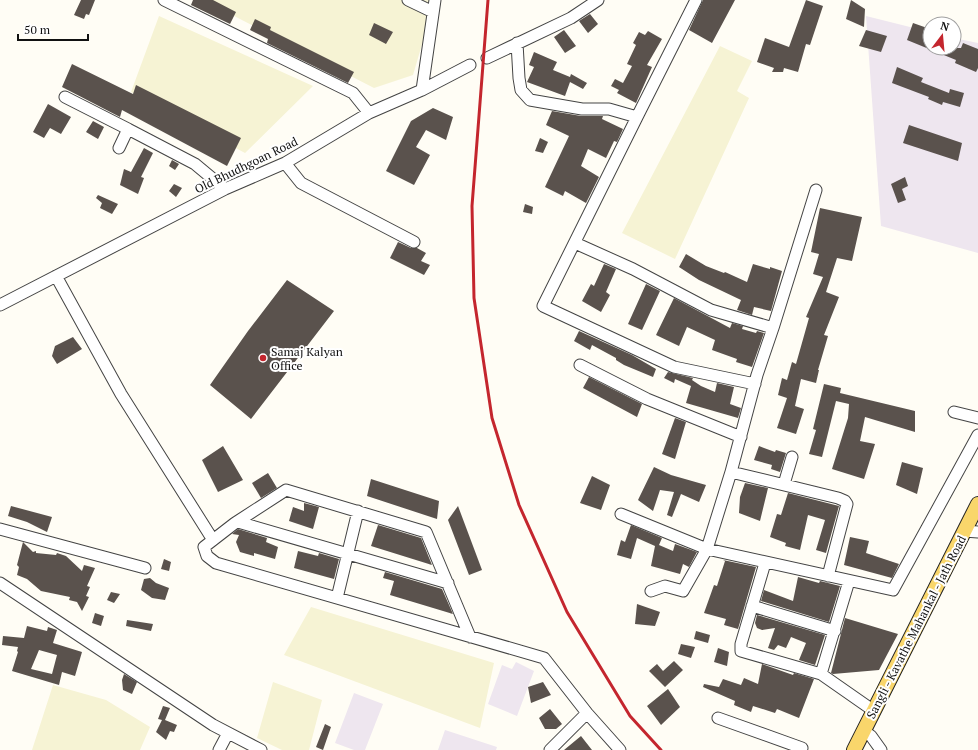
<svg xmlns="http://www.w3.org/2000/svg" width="978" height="750" font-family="'PT Serif',serif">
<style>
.industrial{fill:#eee6ef}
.farmland{fill:#f6f3d4}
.building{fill:#5a524d;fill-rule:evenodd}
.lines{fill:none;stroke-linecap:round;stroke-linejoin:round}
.minor-casing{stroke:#444;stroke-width:13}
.major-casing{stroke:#222;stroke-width:16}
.minor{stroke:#fff;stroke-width:11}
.major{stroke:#f9d66b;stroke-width:14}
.rail{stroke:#c4262e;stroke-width:3}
.poi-dot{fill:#c4262e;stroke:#fff;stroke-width:1.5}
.labels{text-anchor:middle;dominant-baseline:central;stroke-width:4;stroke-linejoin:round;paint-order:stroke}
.street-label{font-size:12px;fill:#111;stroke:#fff}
.poi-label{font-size:12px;fill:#111;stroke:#fff;text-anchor:start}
</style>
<rect width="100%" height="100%" fill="#fffdf5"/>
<!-- industrial -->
<path class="industrial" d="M866,16L930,32V48H954V38L978,43V253L881,226Z
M516,662L534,671L517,716L488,704L502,665L512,669Z
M354,693L383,704L365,750H354L335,743Z
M445,730L497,747L496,750H438Z"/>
<!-- farmland -->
<path class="farmland" d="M203,0H435L413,75L374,88Z
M159,16L313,86L245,153L131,92Z
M720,46L752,61L737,91L749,98L675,259L622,233Z
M311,607L494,663L480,728L284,655Z
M273,682L322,700L309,750H282L257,738Z
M53,685L106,700L150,727L140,750H32Z"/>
<!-- building -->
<path class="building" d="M81,0H95L89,15L86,14L84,19L74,15Z
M193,0H213L236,12L230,24L191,5Z
M703,0H735L712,43L689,30Z
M806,0L823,6L810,45L806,44L798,72L784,68L783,72H772L774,68L757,62L765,38L789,47Z
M851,0L865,9L864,27L846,19Z
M590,14L598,24L588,33L579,21Z
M255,19L271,27L270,30L354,72L348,83L267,43L268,39L250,30Z
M374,23L393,32L386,44L369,35Z
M913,23L930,29V48H961L963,43L978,49V68L976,72L955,63L956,60L907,40Z
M564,30L576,46L565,53L554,37Z
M866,30L887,36L881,52L859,46Z
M648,31L662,39L647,65L652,67L636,103L617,93L619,90L611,86L615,79L623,83L632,66L627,64L636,45L633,43L639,32L645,35Z
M534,52L557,62L553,70L570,77L571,74L587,83L583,89L570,82L565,96L527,82L534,67L529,65Z
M72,64L133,94L136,85L241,138L227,166L122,110L120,117L62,87Z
M897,67L923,78L921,82L949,93L950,89L964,93L960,107L943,102L942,105L928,99L929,97L892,83Z
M48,104L71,117L61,134L50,128L44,138L33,132Z
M433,108L453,117L446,140L426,130L416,147L430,155L414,185L386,171L411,121Z
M552,111L581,116H603L602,119L623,129L617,142L614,141L606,158L588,149L581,166L599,177L586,203L565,191L563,196L545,187L569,136L546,125Z
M93,121L104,127L98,139L86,132Z
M909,125L962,143L958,161L903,143Z
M540,138L548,142L543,153L535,151Z
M144,148L153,153L141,177L144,178L138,194L120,185L124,169L131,172Z
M172,160L179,164L175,170L169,166Z
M905,177L908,186L902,189L906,200L898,203L891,184Z
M174,184L182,188L176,197L169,191Z
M98,195L118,204L112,214L100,208L102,203L96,198Z
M525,204L533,207L532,214L523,212Z
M820,208L862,217L852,261L837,258L826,292L839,297L824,335L828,336L818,370H819L816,383L801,379L795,406L804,409L796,434L777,428L787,398L778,395L782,378L787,380L792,362L796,364L809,318L806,317L823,277L813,274L819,254L811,252Z
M398,242L411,248H417L426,253L421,261L430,265L424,275L390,258Z
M686,254L706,266L724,273L725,272L747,282L753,264L770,269V267L782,271L771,311L754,307L752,315L737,310L741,300L699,280L679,267Z
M604,264L616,269L606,292L610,295L601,312L582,301L591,284L594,286Z
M287,280L334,311L251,419L210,385L248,331Z
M646,284L660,291L642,330L628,324Z
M674,298L730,328L732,323L743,326L742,329L756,333L757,331L764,333L752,367L736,362L737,359L712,350L715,340L687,327L679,346L656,335Z
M579,331L632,355L656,369L653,377L624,365L616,360V358L592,345L590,350L574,341Z
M73,337L82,349L57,364L52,356L55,346Z
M668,372L693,378L692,380L701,386L715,392L717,383L734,387L730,404L741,408L738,418L686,403L691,386L675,379L674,383L664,378Z
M589,377L642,404L637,417L583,388Z
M824,384L841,388L840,393L915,411V432L865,417L860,441L875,444L864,479L832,469L848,418L849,404L836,401L822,457L809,454L816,430L813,429Z
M675,418L686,422L675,459L662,454Z
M223,446L243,480L218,492L202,460Z
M759,446L775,452L776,450L786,453L780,472L771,469L772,465L754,460Z
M902,462L923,468L917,494L896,485Z
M654,467L671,475L706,485L699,502L681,494L672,517L667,515L674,492L660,490L653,511L638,500Z
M268,473L277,488L261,498L252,483Z
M592,476L610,485L601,510L580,503Z
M371,479L439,501L437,519L367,496Z
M745,483L768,488L760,521L739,513L740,497Z
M788,493L839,506L826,553L816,550L825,520L808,515L800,550L785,546L786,543L770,537L777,514L781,515Z
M304,503L319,507L313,529L289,521L293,507L304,511Z
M11,506L52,517L47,532L27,522L8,516Z
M458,506L482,570L469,575L448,520Z
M378,525L421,538L432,565L371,546Z
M631,525L662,538L659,545L673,551L675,544L697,552L689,567L683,564L680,574L651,566L655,546L637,538L631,559L617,555L621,540L625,542Z
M238,529L267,538L266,542L278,547L275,559L254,553V556L240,552L236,542L239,535L232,534Z
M850,537L869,541L866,553L899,564L892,578L844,565Z
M23,542L33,552L36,551V553L56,555L57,553L66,556L82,571L84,565L95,568L87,586L90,587L86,596L89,597L82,611L77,602L69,600L70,597L41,591L27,579L17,575L19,567L17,565Z
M298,551L318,556L319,553L339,559L334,579L294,568Z
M164,559L171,562L169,571L161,569Z
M723,560L756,567L738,629L724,625L726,619L704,613L714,585L717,586L725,561Z
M385,572L442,589L453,614L390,595L394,581L383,578Z
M798,577L819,583L820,581L840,586L829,622L761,601L764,590L793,601Z
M150,578L156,583L169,588L165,600L152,598L141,590L144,579Z
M111,592L120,594L114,603L107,600Z
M637,604L660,612L655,626L635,624Z
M95,613L104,616L101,626L92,623Z
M757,615L825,635L815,665L799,660L806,643L791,637L786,648L778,645L774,650L768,648L775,628L762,630L757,628L755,623Z
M845,618L898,634L879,670L833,674L831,673Z
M127,620L153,624L151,631L126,626Z
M27,626L47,631L48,627L57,630L53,643L82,652L75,676L62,672L59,685L12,671L18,652L17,651L18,647L2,645L3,636L24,638ZM39,650L57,655L52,674L31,669Z
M696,631L710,635L708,643L694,639Z
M681,644L695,647L691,658L678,654Z
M718,648L729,652L727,666L714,662Z
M674,661L683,670L665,687L649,671L657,664L663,671Z
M762,664L793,675L794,673L814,679L799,718L777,709L775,713L753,706L751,712L734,705L735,701L703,687L704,684L719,687L723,679L741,685L744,678L758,684Z
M124,674L137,682L132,694L123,690L122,680Z
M543,682L551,695L531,703L528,687Z
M668,689L680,707L661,725L647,706Z
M163,706L170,708L165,720L177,725L174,732L170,731L166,740L156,732L162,720L158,719Z
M550,709L562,724L556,729H545L539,718Z
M325,724L331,727L323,750L316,747Z
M581,736L592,750H564Z"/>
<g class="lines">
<defs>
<path id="minor" d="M164,0L353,93L369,113
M408,0L433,12
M517,43L519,78L521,90L530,100L582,109H609L637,117L696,0
M487,58L571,18L598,0
M422,90L470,65
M65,97L128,129
M637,117L543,306L674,367L755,384
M119,148L128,129L195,164L225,189
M285,163L301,183L414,242
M575,243L633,269L711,310L773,328L757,375L731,472
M56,276L121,394L213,540
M0,305L225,189L285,163L369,113L422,90L435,0
M773,328L816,190
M580,365L647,399L741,437
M954,412L978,418
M784,484L792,457
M621,514L707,549L731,472L838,498L845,501L847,504L828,576
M238,522L448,583
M0,529L145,568
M964,531L978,532
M765,563L741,644V651L821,674L874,711
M0,583L213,725L261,750
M651,591L665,586L683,591L707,549L893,590L978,435
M337,598L358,511
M752,606L835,631
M470,637L426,532L286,490L235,523L204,547L207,556L216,563L444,629L544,658L587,713L620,750
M821,674L849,581
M718,718L802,748
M864,731L871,736L881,750
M219,750L228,733
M550,750L587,713"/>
<path id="major" d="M854,750L978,504"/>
</defs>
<!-- minor casing -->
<use href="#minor" class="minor-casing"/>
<!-- major casing -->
<use href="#major" class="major-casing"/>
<!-- minor -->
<use href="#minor" class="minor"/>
<!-- major -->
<use href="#major" class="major"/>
<!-- rail -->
<path class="rail" d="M488,0L472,206L474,298L492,418L519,505L567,612L630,716L661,750"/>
</g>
<!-- markers -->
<circle class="poi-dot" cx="263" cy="358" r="4"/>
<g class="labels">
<!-- street labels -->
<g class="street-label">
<text transform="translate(246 165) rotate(-26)">Old Bhudhgoan Road</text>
<text transform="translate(916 627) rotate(-63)">Sangli - Kavathe Mahankal - Jath Road</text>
</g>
<!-- poi labels -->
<g class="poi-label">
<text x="271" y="351">Samaj Kalyan<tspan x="271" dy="14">Office</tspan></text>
</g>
</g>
<!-- north arrow -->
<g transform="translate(942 36) rotate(16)"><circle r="19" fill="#ffffff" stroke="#a0a0a0"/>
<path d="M0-3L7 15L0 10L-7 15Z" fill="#c4262e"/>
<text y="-6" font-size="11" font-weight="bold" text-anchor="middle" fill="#111111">N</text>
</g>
<!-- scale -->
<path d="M18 34v6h70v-6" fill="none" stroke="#111111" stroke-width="2"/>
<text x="24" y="34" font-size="12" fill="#111111" stroke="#ffffff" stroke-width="3" paint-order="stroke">50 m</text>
</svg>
